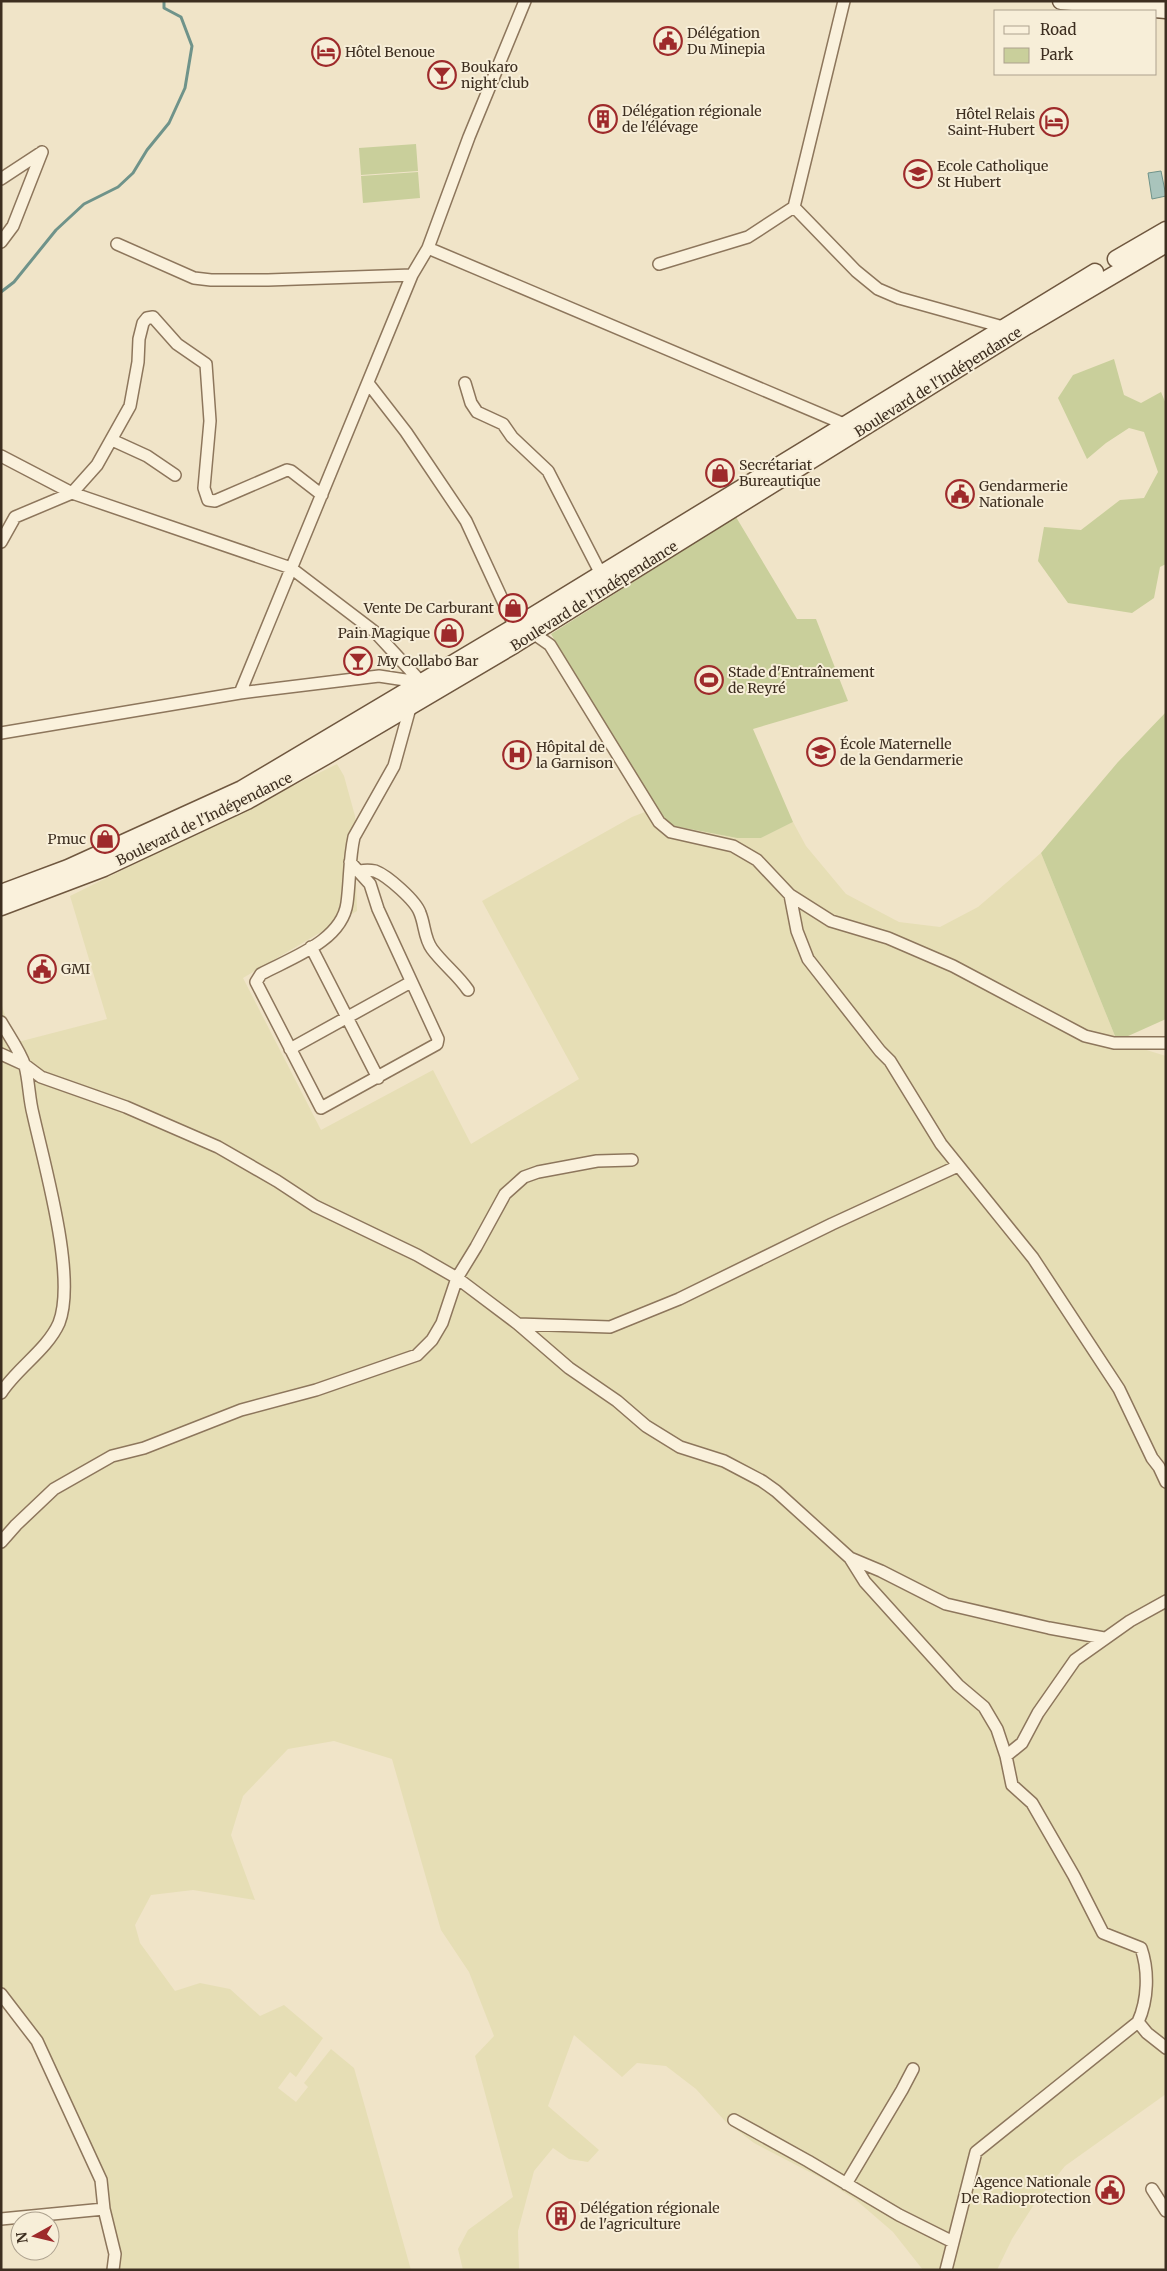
<svg xmlns="http://www.w3.org/2000/svg" width="1167" height="2271" font-family="Merriweather,serif">
<style>
.farmland{fill:#e6deb5}
.green{fill:#c9cf9b}
.water{fill:#a9c4bc;stroke:#6f938a}
.lines{fill:none;stroke-linecap:round;stroke-linejoin:round}
.stream{stroke:#6f938a;stroke-width:3}
.street-casing{stroke:#8d765c;stroke-width:14}
.secondary-casing{stroke:#6f573f;stroke-width:19}
.street{stroke:#faf1dc;stroke-width:11}
.secondary{stroke:#faf1dc;stroke-width:16}
.labels{text-anchor:middle;dominant-baseline:central;stroke-width:4;stroke-linejoin:round;paint-order:stroke}
.poi-label{font-size:14px;fill:#3d2e20;stroke:#f7eed8;text-anchor:start}
.street-label{font-size:14px;fill:#3d2e20;stroke:#f7eed8}
</style>
<rect width="100%" height="100%" fill="#f0e4c8"/>
<!-- farmland -->
<path class="farmland" d="M337,764L344,776L355,816L359,848L356,883L357,911L243,978L321,1130L433,1070L471,1144L579,1079L482,901L632,817L655,808L669,825L737,838H761L793,822L806,846L846,894L899,922L940,927L978,907L1041,853L1117,1041L1166,1056V2094L1065,2166L1033,2206L1012,2239L997,2270H923L893,2232L856,2200L825,2180L754,2143L724,2120L696,2089L666,2066L637,2063L622,2077L574,2035L548,2106L599,2150L588,2162L569,2159L553,2148L534,2171L518,2231L519,2270H463L458,2249L468,2230L513,2197L475,2056L494,2036L469,1972L441,1930L392,1759L334,1741L288,1749L243,1796L231,1835L255,1900L193,1890L151,1895L135,1925L140,1943L175,1991L200,1983L230,1989L260,2016L284,2005L323,2038L296,2077L290,2072L278,2088L296,2102L308,2087L304,2083L331,2049L354,2068L411,2270H113L99,2189L37,2041L1,1994V1003L14,1043L107,1019L70,896Z"/>
<!-- green -->
<path class="green" d="M416,144L418,171L361,175L359,148Z
M418,172L420,198L363,203L361,176Z
M1114,359L1124,395L1141,403L1161,392L1166,404V564L1160,567L1154,598L1132,613L1068,603L1038,561L1044,527L1081,530L1120,500L1144,498L1158,472L1144,432L1129,428L1106,443L1087,459L1058,398L1073,375Z
M736,517L797,619H816L848,701L753,729L793,822L761,838H737L669,825L655,808L551,634Z
M1166,712V1019L1117,1041L1041,853L1118,762Z"/>
<!-- water -->
<path class="water" d="M1161,171L1166,196L1152,199L1148,173Z"/>
<g class="lines">
<!-- stream -->
<path class="stream" d="M1,292L14,282L56,230L84,204L118,187L133,173L147,150L169,123L185,88L192,46L181,17L164,8V1"/>
<defs>
<path id="street" d="M1,179L42,152
M794,207L856,271L878,289L899,298L1003,327
M1,242L13,226L42,152
M117,244L194,278L211,280H268L412,275
M428,248L844,424
M659,264L748,237L794,207L844,1
M368,383L406,432L466,521L515,627
M465,383L471,403L477,412L503,424L512,437L548,471L601,574
M112,440L147,456L175,475
M1,456L72,493L291,568L375,632L422,683
M1,542L15,517L72,493L97,465L130,406L138,362L139,339L143,323L147,318L153,317L177,344L206,364L210,421L204,488L208,500L215,501L287,470L291,471L322,495
M533,633L550,645L659,822L671,832L733,846L757,860L790,895L831,921L888,938L953,966L1085,1036L1114,1043H1166
M240,693L412,275L428,248L469,137L525,1
M1,733L240,693L379,676L412,681L417,686
M350,862L370,884L378,909L438,1039L437,1044L321,1108L256,982L261,974C291,958 342,941 347,903C350,881 349,859 354,837L394,766L410,708
M360,871C365,870 370,870 375,871C388,876 416,901 420,913C425,925 424,938 432,949C443,964 458,975 468,990
M790,895L797,931L808,959L880,1051L890,1061L941,1144L1033,1258L1119,1389L1152,1458L1159,1467L1166,1482
M311,947L378,1078
M1,1022C9,1036 20,1051 25,1066C29,1081 29,1099 33,1114C44,1164 77,1277 59,1323C47,1350 17,1368 1,1393
M290,1049L411,982
M1,1054L25,1065L41,1077L126,1107L218,1147L277,1181L315,1206L417,1255L457,1278L518,1324L569,1368L617,1401L646,1426L680,1447L724,1461L762,1481L776,1491L850,1558L865,1582L958,1685L984,1707L997,1729L1006,1756L1012,1785L1032,1803L1074,1876L1103,1933L1141,1948C1149,1971 1148,2000 1138,2022L1147,2033L1166,2048
M518,1324L610,1327L679,1299L832,1224L958,1166
M1,1542L16,1525L54,1489L112,1456L144,1448L241,1410L316,1390L417,1355L432,1340L442,1323L457,1278L476,1247L505,1194L524,1177L538,1172L597,1161L632,1160
M850,1558L881,1571L946,1604L1049,1628L1104,1638
M1006,1756L1022,1743L1038,1713L1075,1660L1130,1621L1166,1601
M1,1994L37,2041L101,2180L104,2209L115,2254L113,2270
M734,2120L808,2161L899,2215L953,2242
M846,2184L902,2090L913,2069
M1152,2189L1166,2211
M1,2219L104,2209
M946,2270L976,2152L1138,2022"/>
<path id="secondary" d="M1061,1L1166,10
M1116,259L1166,230
M1,893L68,868L242,789L506,632L1095,272
M1,907L104,868L247,801L326,756L514,645L1027,326L1166,244"/>
</defs>
<!-- street casing -->
<use href="#street" class="street-casing"/>
<!-- secondary casing -->
<use href="#secondary" class="secondary-casing"/>
<!-- street -->
<use href="#street" class="street"/>
<!-- secondary -->
<use href="#secondary" class="secondary"/>
</g>
<!-- icons -->
<defs>
<symbol id="civic-ring" viewBox="-11 -11 22 22"><circle r="9.5" fill="#f7eed8" stroke="#9e2a2b" stroke-width="1.5"/><path d="M-.6-6.5H3V-4.5H.6V-3L4-1V1h2V6H-6V1h2V-1L-.6-3ZM-1.2 2.5V6h2.4V2.5Z" fill="#9e2a2b"/></symbol>
<symbol id="hotel-ring" viewBox="-11 -11 22 22"><circle r="9.5" fill="#f7eed8" stroke="#9e2a2b" stroke-width="1.5"/><path d="M-6-4.5h1.5V1H6V5H4.5V3h-9V5H-6ZM-4 0a1.8 1.8 0 1 1 3.6 0ZM.5 0V-2.5h3Q6-2.5 6 0Z" fill="#9e2a2b"/></symbol>
<symbol id="bar-ring" viewBox="-11 -11 22 22"><circle r="9.5" fill="#f7eed8" stroke="#9e2a2b" stroke-width="1.5"/><path d="M-6-5H6L.8 .8V4.5H3.5V6h-7V4.5H-.8V.8Z" fill="#9e2a2b"/></symbol>
<symbol id="building-ring" viewBox="-11 -11 22 22"><circle r="9.5" fill="#f7eed8" stroke="#9e2a2b" stroke-width="1.5"/><path d="M-4-6H4V6H1V3H-1V6H-4ZM-2.5-4.3h1.7v1.8h-1.7ZM.8-4.3h1.7v1.8H.8ZM-2.5-1h1.7V.8h-1.7ZM.8-1h1.7V.8H.8Z" fill="#9e2a2b"/></symbol>
<symbol id="school-ring" viewBox="-11 -11 22 22"><circle r="9.5" fill="#f7eed8" stroke="#9e2a2b" stroke-width="1.5"/><path d="M0-5L7-2L0 1L-7-2ZM-4 1L0 2.5L4 1V4Q0 6-4 4Z" fill="#9e2a2b"/></symbol>
<symbol id="shop-ring" viewBox="-11 -11 22 22"><circle r="9.5" fill="#f7eed8" stroke="#9e2a2b" stroke-width="1.5"/><path d="M-5-2.5h2.3a2.7 3.5 0 0 1 5.4 0H5L5.5 6h-11ZM-1.5-2.5h3a1.5 2.3 0 0 0-3 0Z" fill="#9e2a2b"/></symbol>
<symbol id="stadium-ring" viewBox="-11 -11 22 22"><circle r="9.5" fill="#f7eed8" stroke="#9e2a2b" stroke-width="1.5"/><path d="M0-5a6.5 5 0 1 0 0 10a6.5 5 0 1 0 0-10ZM-3.5-1.8h7v3.6h-7Z" fill="#9e2a2b"/></symbol>
<symbol id="hospital-ring" viewBox="-11 -11 22 22"><circle r="9.5" fill="#f7eed8" stroke="#9e2a2b" stroke-width="1.5"/><path d="M-5-5h3v3.5h4V-5h3V5h-3V1.5h-4V5h-3Z" fill="#9e2a2b"/></symbol>
</defs>
<g fill-rule="evenodd">
<use href="#civic-ring" x="652" y="25" width="32" height="32"/>
<use href="#hotel-ring" x="310" y="36" width="32" height="32"/>
<use href="#bar-ring" x="426" y="59" width="32" height="32"/>
<use href="#building-ring" x="587" y="103" width="32" height="32"/>
<use href="#hotel-ring" x="1038" y="106" width="32" height="32"/>
<use href="#school-ring" x="902" y="158" width="32" height="32"/>
<use href="#shop-ring" x="704" y="457" width="32" height="32"/>
<use href="#civic-ring" x="944" y="478" width="32" height="32"/>
<use href="#shop-ring" x="497" y="592" width="32" height="32"/>
<use href="#shop-ring" x="433" y="617" width="32" height="32"/>
<use href="#bar-ring" x="342" y="645" width="32" height="32"/>
<use href="#stadium-ring" x="693" y="664" width="32" height="32"/>
<use href="#school-ring" x="805" y="736" width="32" height="32"/>
<use href="#hospital-ring" x="501" y="739" width="32" height="32"/>
<use href="#shop-ring" x="89" y="823" width="32" height="32"/>
<use href="#civic-ring" x="26" y="953" width="32" height="32"/>
<use href="#civic-ring" x="1094" y="2174" width="32" height="32"/>
<use href="#building-ring" x="545" y="2200" width="32" height="32"/>
</g>
<g class="labels">
<!-- poi labels -->
<g class="poi-label">
<text x="687" y="33">Délégation<tspan x="687" dy="16">Du Minepia</tspan></text>
<text x="345" y="52">Hôtel Benoue</text>
<text x="461" y="67">Boukaro<tspan x="461" dy="16">night club</tspan></text>
<text x="622" y="111">Délégation régionale<tspan x="622" dy="16">de l'élévage</tspan></text>
<text x="1035" y="114" text-anchor="end">Hôtel Relais<tspan x="1035" dy="16">Saint-Hubert</tspan></text>
<text x="937" y="166">Ecole Catholique<tspan x="937" dy="16">St Hubert</tspan></text>
<text x="739" y="465">Secrétariat<tspan x="739" dy="16">Bureautique</tspan></text>
<text x="979" y="486">Gendarmerie<tspan x="979" dy="16">Nationale</tspan></text>
<text x="494" y="608" text-anchor="end">Vente De Carburant</text>
<text x="430" y="633" text-anchor="end">Pain Magique</text>
<text x="377" y="661">My Collabo Bar</text>
<text x="728" y="672">Stade d'Entraînement<tspan x="728" dy="16">de Reyré</tspan></text>
<text x="840" y="744">École Maternelle<tspan x="840" dy="16">de la Gendarmerie</tspan></text>
<text x="536" y="747">Hôpital de<tspan x="536" dy="16">la Garnison</tspan></text>
<text x="86" y="839" text-anchor="end">Pmuc</text>
<text x="61" y="969">GMI</text>
<text x="1091" y="2182" text-anchor="end">Agence Nationale<tspan x="1091" dy="16">De Radioprotection</tspan></text>
<text x="580" y="2208">Délégation régionale<tspan x="580" dy="16">de l'agriculture</tspan></text>
</g>
<!-- street labels -->
<g class="street-label">
<text transform="translate(938 382) rotate(-32)">Boulevard de l'Indépendance</text>
<text transform="translate(594 596) rotate(-32)">Boulevard de l'Indépendance</text>
<text transform="translate(204 819) rotate(-26)">Boulevard de l'Indépendance</text>
</g>
</g>
<!-- border -->
<rect width="1167" height="2271" fill="none" stroke="#3d2e20" stroke-width="5"/>
<!-- legend -->
<rect x="994" y="10" width="162" height="65" fill="#f7eed8" stroke="#ada18e"/>
<rect x="1004" y="26" width="25" height="8" fill="#faf1dc" stroke="#ada18e"/>
<text x="1040" y="35" font-size="15" fill="#3d2e20">Road</text>
<rect x="1004" y="48" width="25" height="15" fill="#c9cf9b" stroke="#ada18e"/>
<text x="1040" y="60" font-size="15" fill="#3d2e20">Park</text>
<!-- north arrow -->
<g transform="translate(35 2236) rotate(262)"><circle r="24" fill="#f7eed8" stroke="#ada18e"/>
<path d="M0-4L9 19L0 12L-9 19Z" fill="#9e2a2b"/>
<text y="-8" font-size="14" font-weight="bold" text-anchor="middle" fill="#3d2e20">N</text>
</g>
</svg>
